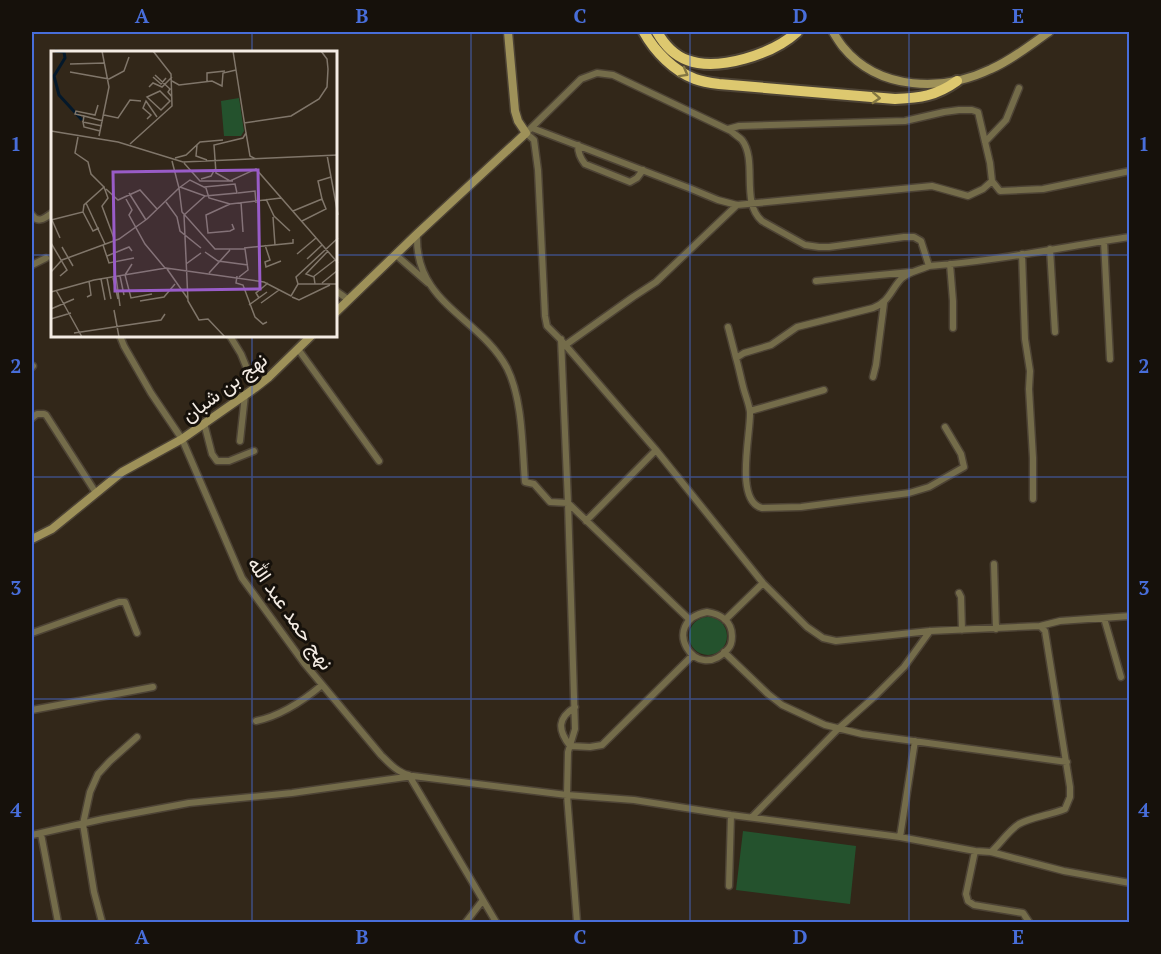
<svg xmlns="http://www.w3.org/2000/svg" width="1161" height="954" font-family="'PT Serif',Vazirmatn,serif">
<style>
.green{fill:#24522d}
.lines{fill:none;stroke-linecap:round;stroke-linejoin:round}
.street-casing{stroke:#4d4335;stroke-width:9}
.secondary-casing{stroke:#4d4335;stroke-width:11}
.highway-casing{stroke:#4d4335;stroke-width:14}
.street{stroke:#746c4a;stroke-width:6}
.secondary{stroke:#9e9159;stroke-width:8}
.highway{stroke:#ddc86f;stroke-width:10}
.oneway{stroke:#837642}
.grid{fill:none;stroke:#486eda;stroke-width:1.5;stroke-opacity:0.55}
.labels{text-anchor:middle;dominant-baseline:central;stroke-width:6;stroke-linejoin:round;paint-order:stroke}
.street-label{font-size:20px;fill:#f4ece4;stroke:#16110b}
.inset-river{fill:none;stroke:#04182a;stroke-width:3}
.inset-road{fill:none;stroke:#80766a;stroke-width:1.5}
.view{fill:#995cc8;fill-opacity:0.15;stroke:#995cc8;stroke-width:3}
.inset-edge{fill:none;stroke:#f4ece4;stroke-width:3}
.neatline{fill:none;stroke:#486eda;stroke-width:2}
.grid-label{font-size:20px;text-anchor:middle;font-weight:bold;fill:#486eda}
</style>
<rect width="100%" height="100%" fill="#322719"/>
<!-- green -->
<path class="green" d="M689 636a19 19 0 1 1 38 0a19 19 0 1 1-38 0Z
M743,831L856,846L850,904L736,890Z"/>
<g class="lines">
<defs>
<path id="street" d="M532,128L689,188L718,200L737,205L932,186L968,196L983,189L992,181L990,163L978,112L972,110H959L944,112L905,121L739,126L728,129
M985,142L1006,120L1019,88
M578,145C578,153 580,158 585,164L630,182L637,178L643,170
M992,181L1000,191L1043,189L1130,171
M32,215C38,224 45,218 52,213
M417,234C414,304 480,317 507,368C523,400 522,446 525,482L534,484L550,502L568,503L690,620
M1104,241L1110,359
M1050,249L1055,332
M1022,254L1025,339L1030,371L1029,389L1033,458V499
M396,255L428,283
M950,264L953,301V328
M32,265L46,258
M929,266C920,270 908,272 901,279C890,291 890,301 873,308L797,327L771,345L744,353L736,358C739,368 741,379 744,390C746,397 749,404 750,412C751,433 734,501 762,508L801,507L909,493L929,487L964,467L961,454L945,427
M816,281L911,272
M336,291L349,300
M728,327L736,358
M120,336L124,346L151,393L182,439L242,578L304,663L381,755C389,763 398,773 409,775
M230,336L241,354L255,388
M561,339L568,503L575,729L568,752L567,795L577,922
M564,346L633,297L656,282L737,205
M298,349L379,461
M32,367L33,366
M873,377L876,365L884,303
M750,411L824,390
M32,418L37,414H44L46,415L96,493
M204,423L212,454L217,461H229L254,451
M240,441L245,395
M586,521L656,450
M994,564L996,629
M959,593L961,597L962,630
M707,612C720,614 732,621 732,636C732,641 731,646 728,649C695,686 658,621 707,612Z
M1104,618L1121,677
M725,620L763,583
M1040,626L1060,621L1130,616
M32,633L119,602H125L137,633
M724,652L768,694L782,705L825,725L862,734L1067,762
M575,707C558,718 557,729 570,746L590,747L602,745L693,655
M32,710L153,687
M256,721C280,716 303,701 322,685
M410,777L496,922
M752,817L839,728L873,698L904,667L930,631
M41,834L58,922
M32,835L103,819L189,803L292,793L413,776L567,795L634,800L731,815L900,837L975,851L991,852L1064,871L1130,883
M900,837L915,741
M975,851L966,894L968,901L974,905L1023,913L1029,922
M991,852C1001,843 1008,831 1019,824C1032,817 1050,815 1065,809L1070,797V787L1045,631L1040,626L930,631L836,641L823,638L807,627L763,583L656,450L560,339L547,326L545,316L538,170L534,140L526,133L581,79L597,73L613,75L731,131C734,134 739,137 742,140C758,161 740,202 762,221L805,245L819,247H829L904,237H914L921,241L929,266C996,261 1063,247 1130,237
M729,886L731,815
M102,922L94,892L83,824L90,792L98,774L110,761L137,737
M466,922L483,900"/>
<path id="secondary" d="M833,32C836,37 839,42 843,47C879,91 943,92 991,69C1012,60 1030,45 1049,32
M336,312L417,234L526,133L518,121L515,111L508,32
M32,539L52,529L122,472L182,439L255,388L269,377L311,336"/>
<path id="highway" d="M644,32C655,52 674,71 695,79C703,82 711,83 719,84L895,99C920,98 936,96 957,81
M657,32C664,44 673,55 687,60C718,72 773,54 797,32"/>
</defs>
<!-- street casing -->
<use href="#street" class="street-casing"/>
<!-- secondary casing -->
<use href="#secondary" class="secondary-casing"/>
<!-- highway casing -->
<use href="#highway" class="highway-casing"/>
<!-- street -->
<use href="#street" class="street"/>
<!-- secondary -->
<use href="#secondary" class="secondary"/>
<!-- highway -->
<use href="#highway" class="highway"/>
</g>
<!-- one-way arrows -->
<defs><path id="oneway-chevron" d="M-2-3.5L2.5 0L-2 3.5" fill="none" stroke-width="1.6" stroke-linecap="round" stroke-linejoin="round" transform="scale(1.5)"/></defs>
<g class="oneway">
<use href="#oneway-chevron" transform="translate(684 73) rotate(29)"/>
<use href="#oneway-chevron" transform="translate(876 98) rotate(3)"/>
</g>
<!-- grid -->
<path class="grid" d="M252,32V52M471,32V922M690,32V922M909,32V922M32,255H52M336,255H1130M252,336V922M32,477H1130M32,699H1130"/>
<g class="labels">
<!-- street labels -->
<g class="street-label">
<text transform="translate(224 387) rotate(-37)">نهج بن شبان</text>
<text transform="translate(291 613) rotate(55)">نهج حمد عبد الله</text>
</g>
</g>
<!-- overview -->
<g transform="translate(51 51)">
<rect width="286" height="286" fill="#322719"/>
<path d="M188,47L193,80L190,85H173L170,50Z" fill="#24522d"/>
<path class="inset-river" d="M4,0L13,1L14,7L3,25L8,44L31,69"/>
<path class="inset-road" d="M182,0L195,82L192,87L163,94L165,122L179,130L205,118L287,212M19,13L54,12M19,21L58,28M104,24L119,38L117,41L121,46M102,26L110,33L115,27M58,28L73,20L78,6M121,30L128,34L161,30L171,35L172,22L185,19M156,30V22L174,20M98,36L102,32L111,36L121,26M109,40L119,50L110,59L96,46ZM53,64L67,67L79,49L90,50M33,65L24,63L25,60L44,64L47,54M96,68L100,64L92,57L95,50L106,66M32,71L33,65L52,70M193,72L240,65L268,48L276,36L277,18L276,8L270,0M0,80L67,91L132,111L287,104M49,80L33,76L32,71L51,75M195,82L199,105L205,108M48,85L58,36L51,0M27,86L24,102L37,111L40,123L53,136M79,93L121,55L120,23L102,0M146,94L145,105L156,109M276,104L287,164M124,107L135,104L149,91L172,89M133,112L149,130H182M150,128L160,125L164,118M129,136L154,145L186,142L184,133L153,136M55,138L67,149L89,139L106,158M78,142L95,169M187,142L204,140L205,152M75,148L81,159L78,164L94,193L114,217M215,148L223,165L239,180M115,151L126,166L129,180L150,197M190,151L192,181M35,152L54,193M179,153L155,164L157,182L179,180L183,178L181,173M242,160L271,148L267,130L280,126M32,161L42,180L48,177M133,164L137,250L148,269L157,268L174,286M133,164L154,145M222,166L224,194M0,169L32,161L33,154L53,136L57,147L51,155L64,190M1,169L9,187M251,170L275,158L271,148M0,192L16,219L9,225M52,194L58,212L83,207M214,194L219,209L214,211L215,216L230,210M11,196L22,215M193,197L242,192V188M154,201L167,210L197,214M246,203L265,187M56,205L78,196L81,200M256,208L271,194M81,213L74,224L80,247L101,243M135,213L150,202M116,218L137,248M0,221L11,209L68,188L96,168L128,137L121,110M158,222L179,199M69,225L73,244M186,225L185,232L192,234L204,266L212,273L216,271M65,226L69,255M188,226L197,219L194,198H164L131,161L128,137L139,129L155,137L158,147L179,153L230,147M262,226L284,209M56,227L60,248M62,227L67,248M50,228L54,249M271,232L287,219M247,233L245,226L287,187M264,233L263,226L255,223L277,200M5,239L31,286M0,241L43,229L115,217L213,231L240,245L247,233H287M36,246L40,244L38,230M241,246L248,249L279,234M208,247L205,242L217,232M89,250L113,246L124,233M210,252L228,239M198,254L216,241M0,258L23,248M63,259L68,286M0,268L20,262M23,282L110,269L114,263"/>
<path class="view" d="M207,119L209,238L64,240L62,121Z"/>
<rect width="286" height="286" class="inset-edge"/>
</g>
<!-- border -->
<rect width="1161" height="954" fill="none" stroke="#16110b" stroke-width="66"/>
<rect x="33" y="33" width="1095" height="888" class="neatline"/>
<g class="grid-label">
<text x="142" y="23">A</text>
<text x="362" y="23">B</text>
<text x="580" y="23">C</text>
<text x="800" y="23">D</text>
<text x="1018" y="23">E</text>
<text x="16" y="151">1</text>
<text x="1144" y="151">1</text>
<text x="16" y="373">2</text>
<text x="1144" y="373">2</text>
<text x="16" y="595">3</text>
<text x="1144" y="595">3</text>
<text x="16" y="817">4</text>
<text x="1144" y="817">4</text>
<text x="142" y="944">A</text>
<text x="362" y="944">B</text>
<text x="580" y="944">C</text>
<text x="800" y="944">D</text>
<text x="1018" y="944">E</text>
</g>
</svg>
